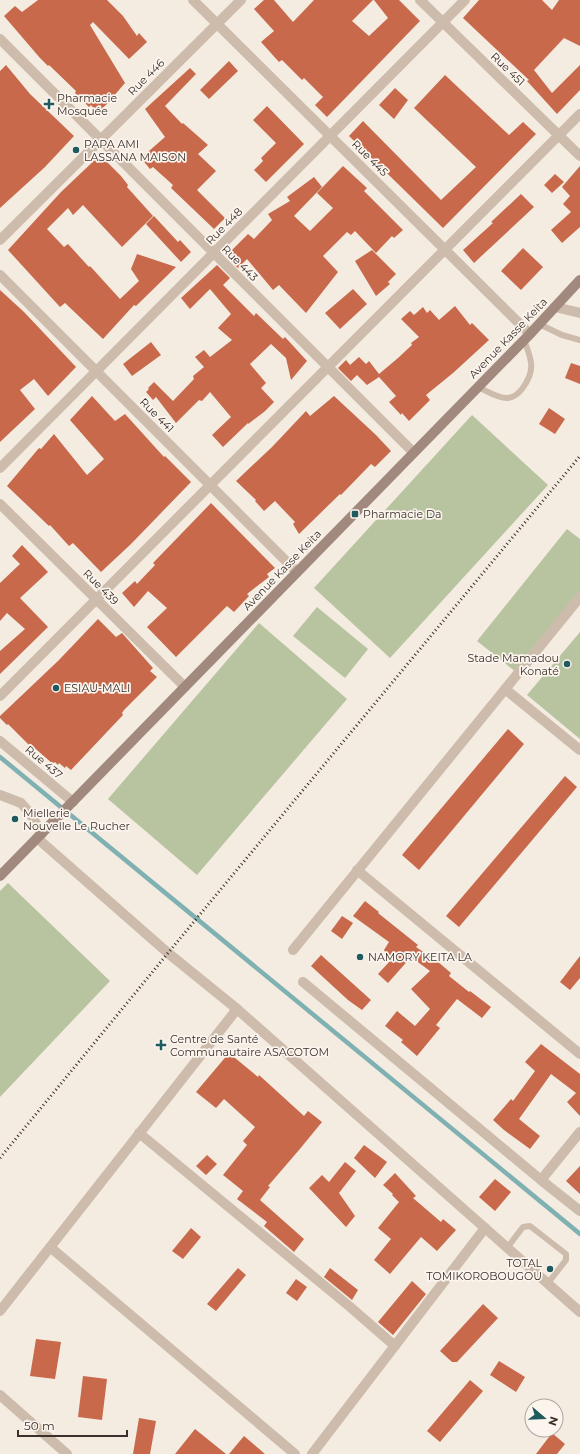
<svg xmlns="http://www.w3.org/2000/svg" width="580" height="1454" font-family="Montserrat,sans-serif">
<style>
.green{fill:#b8c4a0}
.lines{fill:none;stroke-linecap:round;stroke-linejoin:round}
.stream{stroke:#7fb0b2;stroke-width:4.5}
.building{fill:#c8694b}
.service{stroke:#cdbbac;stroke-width:6}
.minor{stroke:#cdbbac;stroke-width:10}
.tertiary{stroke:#cdbbac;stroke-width:10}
.secondary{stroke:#a18a7d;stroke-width:10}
.rail{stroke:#3b302b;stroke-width:3;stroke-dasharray:1 3;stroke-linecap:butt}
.poi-dot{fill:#1f5a5e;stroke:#fbf5ee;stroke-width:1.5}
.labels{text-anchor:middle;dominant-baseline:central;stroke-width:3.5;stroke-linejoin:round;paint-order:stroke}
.street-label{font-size:11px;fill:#3b302b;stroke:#fbf5ee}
.poi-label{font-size:11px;fill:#3b302b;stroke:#fbf5ee;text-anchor:start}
</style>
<rect width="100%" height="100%" fill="#f4ebe1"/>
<!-- green -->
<path class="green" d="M472,415L548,485L390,658L314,588Z
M567,529L580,539V592L516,672L477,641Z
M317,607L368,649L345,678L293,636Z
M259,623L347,699L197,875L108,799Z
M580,632V739L527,695Z
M8,883L110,981L0,1097V891Z"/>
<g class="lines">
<!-- stream -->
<path class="stream" d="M0,757L580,1234"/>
</g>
<!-- building -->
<path class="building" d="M38,0H107L123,16L137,36L139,33L147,42L129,59L93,22L90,25L125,83L107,104L97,113L91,105L89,107L75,93L76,91L49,65L48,66L40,58L4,16L15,6L22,12Z
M264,0H274L293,22L314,0H373L352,21L369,36L388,18L374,0H399L420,21L327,117L315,105L323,97L304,78L302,80L282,60L279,62L261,42L274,31L254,9Z
M479,0H542L552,10L559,0H580V46L564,38L534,70L552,93L580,65V90L557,114L527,81L529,80L463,18Z
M229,61L238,71L209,99L200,90Z
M6,65L30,94L74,136L45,167L0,208V71Z
M190,68L196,74L165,106L182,124L183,123L208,145L198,154L216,171L197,190L225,218L214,229L171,188L173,185L153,167L150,169L141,158L165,137L145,109Z
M445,75L509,135L523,122L536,134L443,228L349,136L363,121L441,200L476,167L414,108Z
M395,88L408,100L394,119L379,105Z
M267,106L304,144L266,182L254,170L263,161L261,158L276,143L253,120Z
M100,155L121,176L128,185L127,187L153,216L122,247L83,205L73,215L68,208L47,229L64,247L68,244L89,267L90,266L120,299L139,281L131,269L137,254L176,267L136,306L134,305L103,339L65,303L60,307L8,250L61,192Z
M343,166L367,188L364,191L403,230L394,238L392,236L376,253L355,231L351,235L347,232L323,256L338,272L306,313L279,285L273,290L247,259L238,268L226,256L248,234L254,239L272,220L268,214L290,201L287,197L314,177L322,187L294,216L310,231L333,208L317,193Z
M580,166V227L562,243L551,230L571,212L563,204L570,196L562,187Z
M555,174L564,182L552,193L544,185Z
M521,194L534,207L474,263L463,250L493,223L491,222Z
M154,216L178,242L180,240L191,252L181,262L146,224Z
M523,248L543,267L521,290L501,271Z
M372,250L396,274L388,282L390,284L376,296L355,261Z
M217,265L230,278L223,285L254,316L256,313L283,339L285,337L307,361L291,380L286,358L271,344L250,364L266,383L261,388L274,402L264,412L248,424V423L223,447L212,435L231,417L210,392L202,401L199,400L176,423L156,397L153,400L146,392L149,389L148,388L154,382L173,401L194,379L193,376L204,367L195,357L204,350L210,357L232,340L218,328L231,314L210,289L190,309L181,298Z
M353,289L367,304L340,329L325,313Z
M0,290L24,312L76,367L48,396L34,379L20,390L35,409L0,442Z
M455,306L470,325L472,323L489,340L453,373L426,395L430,400L409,421L402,413L401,415L389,402L396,396L379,377L367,385L357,375L351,381L338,368L346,360L350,365L359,357L366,364L369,361L379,374L398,358L412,345L411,343L419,337L401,319L410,311L414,315L423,307L427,313L430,310L439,320Z
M151,342L161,355L132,376L123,364Z
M571,363L580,366V384L565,378Z
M92,396L115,421L125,414L164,457L165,456L191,482L131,544L101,572L73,543L69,546L50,525L49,526L7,486L39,448L41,449L54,434L87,475L104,459L70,420Z
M334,396L376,435L391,451L375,467L371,464L341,495L340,494L299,534L293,524L295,522L275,501L264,511L255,501L256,500L236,481L272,447L306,411L310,416Z
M549,408L565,419L555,434L539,424Z
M211,503L275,568L267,574L269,577L247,594L249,596L234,612L227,606L176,657L147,627L167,608L148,591L134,607L122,593L135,581L137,584L155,565L153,563Z
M22,545L48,572L20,598L48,627L0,674V651L25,629L7,613L0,621V583L20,564L12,556Z
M98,619L116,637L122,633L153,668L150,671L157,677L124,710L122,713L123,715L71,770L66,766L65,768L59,763L58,765L55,762L53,764L30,744L29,745L8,724L7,725L0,718V716L59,660Z
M508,729L524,744L419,870L402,855Z
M565,776L577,787L459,927L446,916Z
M365,901L379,912L378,913L418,945L416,947L437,961L451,973L449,976L469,992L470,991L491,1007L482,1018L457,999L436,1025L440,1028L417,1056L401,1042L403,1040L385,1026L397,1011L415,1026L430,1009L411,989L430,971L411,957L388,983L378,974L390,961L384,950L389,942L353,916Z
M342,916L353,923L342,939L331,931Z
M321,955L371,1000L362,1010L348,1000L311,966Z
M580,956V978L570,990L560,982Z
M541,1044L580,1074V1116L567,1102L576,1093L551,1074L519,1119L540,1136L530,1149L504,1130L493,1120L511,1099L513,1101L535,1071L525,1062Z
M229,1053L258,1077L259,1075L304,1116L308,1111L322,1122L299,1150L268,1186L270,1187L260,1200L304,1239L294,1252L264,1226L267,1222L237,1199L243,1191L223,1175L247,1145L243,1141L255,1127L224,1099L216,1108L196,1092Z
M364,1145L387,1162L375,1178L354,1158Z
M207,1155L217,1164L206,1175L196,1166Z
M345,1162L356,1171L339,1193L355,1216L346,1227L309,1188L322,1175L329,1182Z
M580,1166V1194L566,1181Z
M395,1173L416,1196L413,1198L441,1222L443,1219L456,1230L437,1251L421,1237L390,1274L374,1260L391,1239L378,1228L399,1202L392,1195L393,1194L383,1185Z
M495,1179L511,1192L495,1211L479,1197Z
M191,1228L201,1237L183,1259L172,1251Z
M238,1268L246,1275L216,1311L207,1304Z
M330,1268L358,1290L352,1300L324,1277Z
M296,1279L307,1287L297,1301L286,1293Z
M412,1281L426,1294L393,1335L378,1322Z
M483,1304L498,1318L457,1362H452L440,1351Z
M36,1339L61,1342L55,1379L30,1376Z
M499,1361L525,1377L516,1392L490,1375Z
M83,1376L107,1379L102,1420L78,1417Z
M470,1380L483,1391L440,1442L427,1431Z
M139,1418L156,1421L150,1454H133Z
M195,1429L226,1454H175Z
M552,1433L565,1444L557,1454H536Z
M244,1436L265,1454H229Z"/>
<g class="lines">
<!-- service -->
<path class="service" d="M539,324L562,335L580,340
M478,387C487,391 497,398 507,398C514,398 518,394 522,389C536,371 532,360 524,340
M507,1248L523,1227L530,1226L566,1254V1260L548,1283"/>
<!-- minor -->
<path class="minor" d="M193,0L530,334
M420,0L580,156
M0,39L413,452
M0,240L241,0
M0,275L297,572
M555,307L580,313
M0,468L465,0
M0,504L185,687
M505,689L580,750
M0,696L580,114
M0,741L73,802
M357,870L580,1054
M293,950L580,597
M303,982L541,1180L580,1211
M139,1133L349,1306L395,1346
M541,1180L580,1132
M50,1247L295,1454
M0,1311L237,1009
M0,1395L67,1454
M312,1454L485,1228"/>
<!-- tertiary -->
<path class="tertiary" d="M0,795L21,803L30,813L42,834
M37,838L168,953L237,1009L580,1312"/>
<!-- secondary -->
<path class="secondary" d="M0,876L530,334L580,280"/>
<!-- rail -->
<path class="rail" d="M0,1158L168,953L580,456"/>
</g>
<!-- markers -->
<g class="poi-dot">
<path d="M47 98h4v4h4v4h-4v4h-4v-4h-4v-4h4z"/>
<circle cx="76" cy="150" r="4"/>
<rect x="351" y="510" width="8" height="8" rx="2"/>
<circle cx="567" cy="664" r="4"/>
<circle cx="56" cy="688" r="4"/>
<circle cx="15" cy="819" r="4"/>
<circle cx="360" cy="957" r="4"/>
<path d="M159 1039h4v4h4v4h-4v4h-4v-4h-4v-4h4z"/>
<circle cx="550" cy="1269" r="4"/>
</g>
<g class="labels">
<!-- street labels -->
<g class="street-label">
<text transform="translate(508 69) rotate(44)">Rue 451</text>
<text transform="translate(146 77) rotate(-45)">Rue 446</text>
<text transform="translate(370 158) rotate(45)">Rue 445</text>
<text transform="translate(224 226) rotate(-45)">Rue 448</text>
<text transform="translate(240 263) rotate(45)">Rue 443</text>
<text transform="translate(508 338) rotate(-46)">Avenue Kasse Keita</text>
<text transform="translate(157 415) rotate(45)">Rue 441</text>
<text transform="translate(282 570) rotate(-46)">Avenue Kasse Keita</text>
<text transform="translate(101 587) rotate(45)">Rue 439</text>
<text transform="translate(44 762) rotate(40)">Rue 437</text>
</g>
<!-- poi labels -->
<g class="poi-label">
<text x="57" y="98">Pharmacie<tspan x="57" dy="13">Mosquée</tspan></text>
<text x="84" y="144">PAPA AMI<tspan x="84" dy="13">LASSANA MAISON</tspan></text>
<text x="363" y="514">Pharmacie Da</text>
<text x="559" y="658" text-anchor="end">Stade Mamadou<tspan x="559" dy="13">Konaté</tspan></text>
<text x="64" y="688">ESIAU-MALI</text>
<text x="23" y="813">Miellerie<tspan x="23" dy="13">Nouvelle Le Rucher</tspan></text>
<text x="368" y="957">NAMORY KEITA LA</text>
<text x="170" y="1039">Centre de Santé<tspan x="170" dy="13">Communautaire ASACOTOM</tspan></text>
<text x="542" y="1263" text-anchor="end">TOTAL<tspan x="542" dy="13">TOMIKOROBOUGOU</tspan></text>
</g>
</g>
<!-- north arrow -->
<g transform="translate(544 1418) rotate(109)"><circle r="19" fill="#fbf5ee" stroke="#aea6a0"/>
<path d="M0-3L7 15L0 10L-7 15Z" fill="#1f5a5e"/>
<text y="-6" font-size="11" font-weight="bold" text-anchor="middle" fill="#3b302b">N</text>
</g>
<!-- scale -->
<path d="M18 1430v6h109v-6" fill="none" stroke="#3b302b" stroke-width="2"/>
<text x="24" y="1430" font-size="12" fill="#3b302b" stroke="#fbf5ee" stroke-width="3" paint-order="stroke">50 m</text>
</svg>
